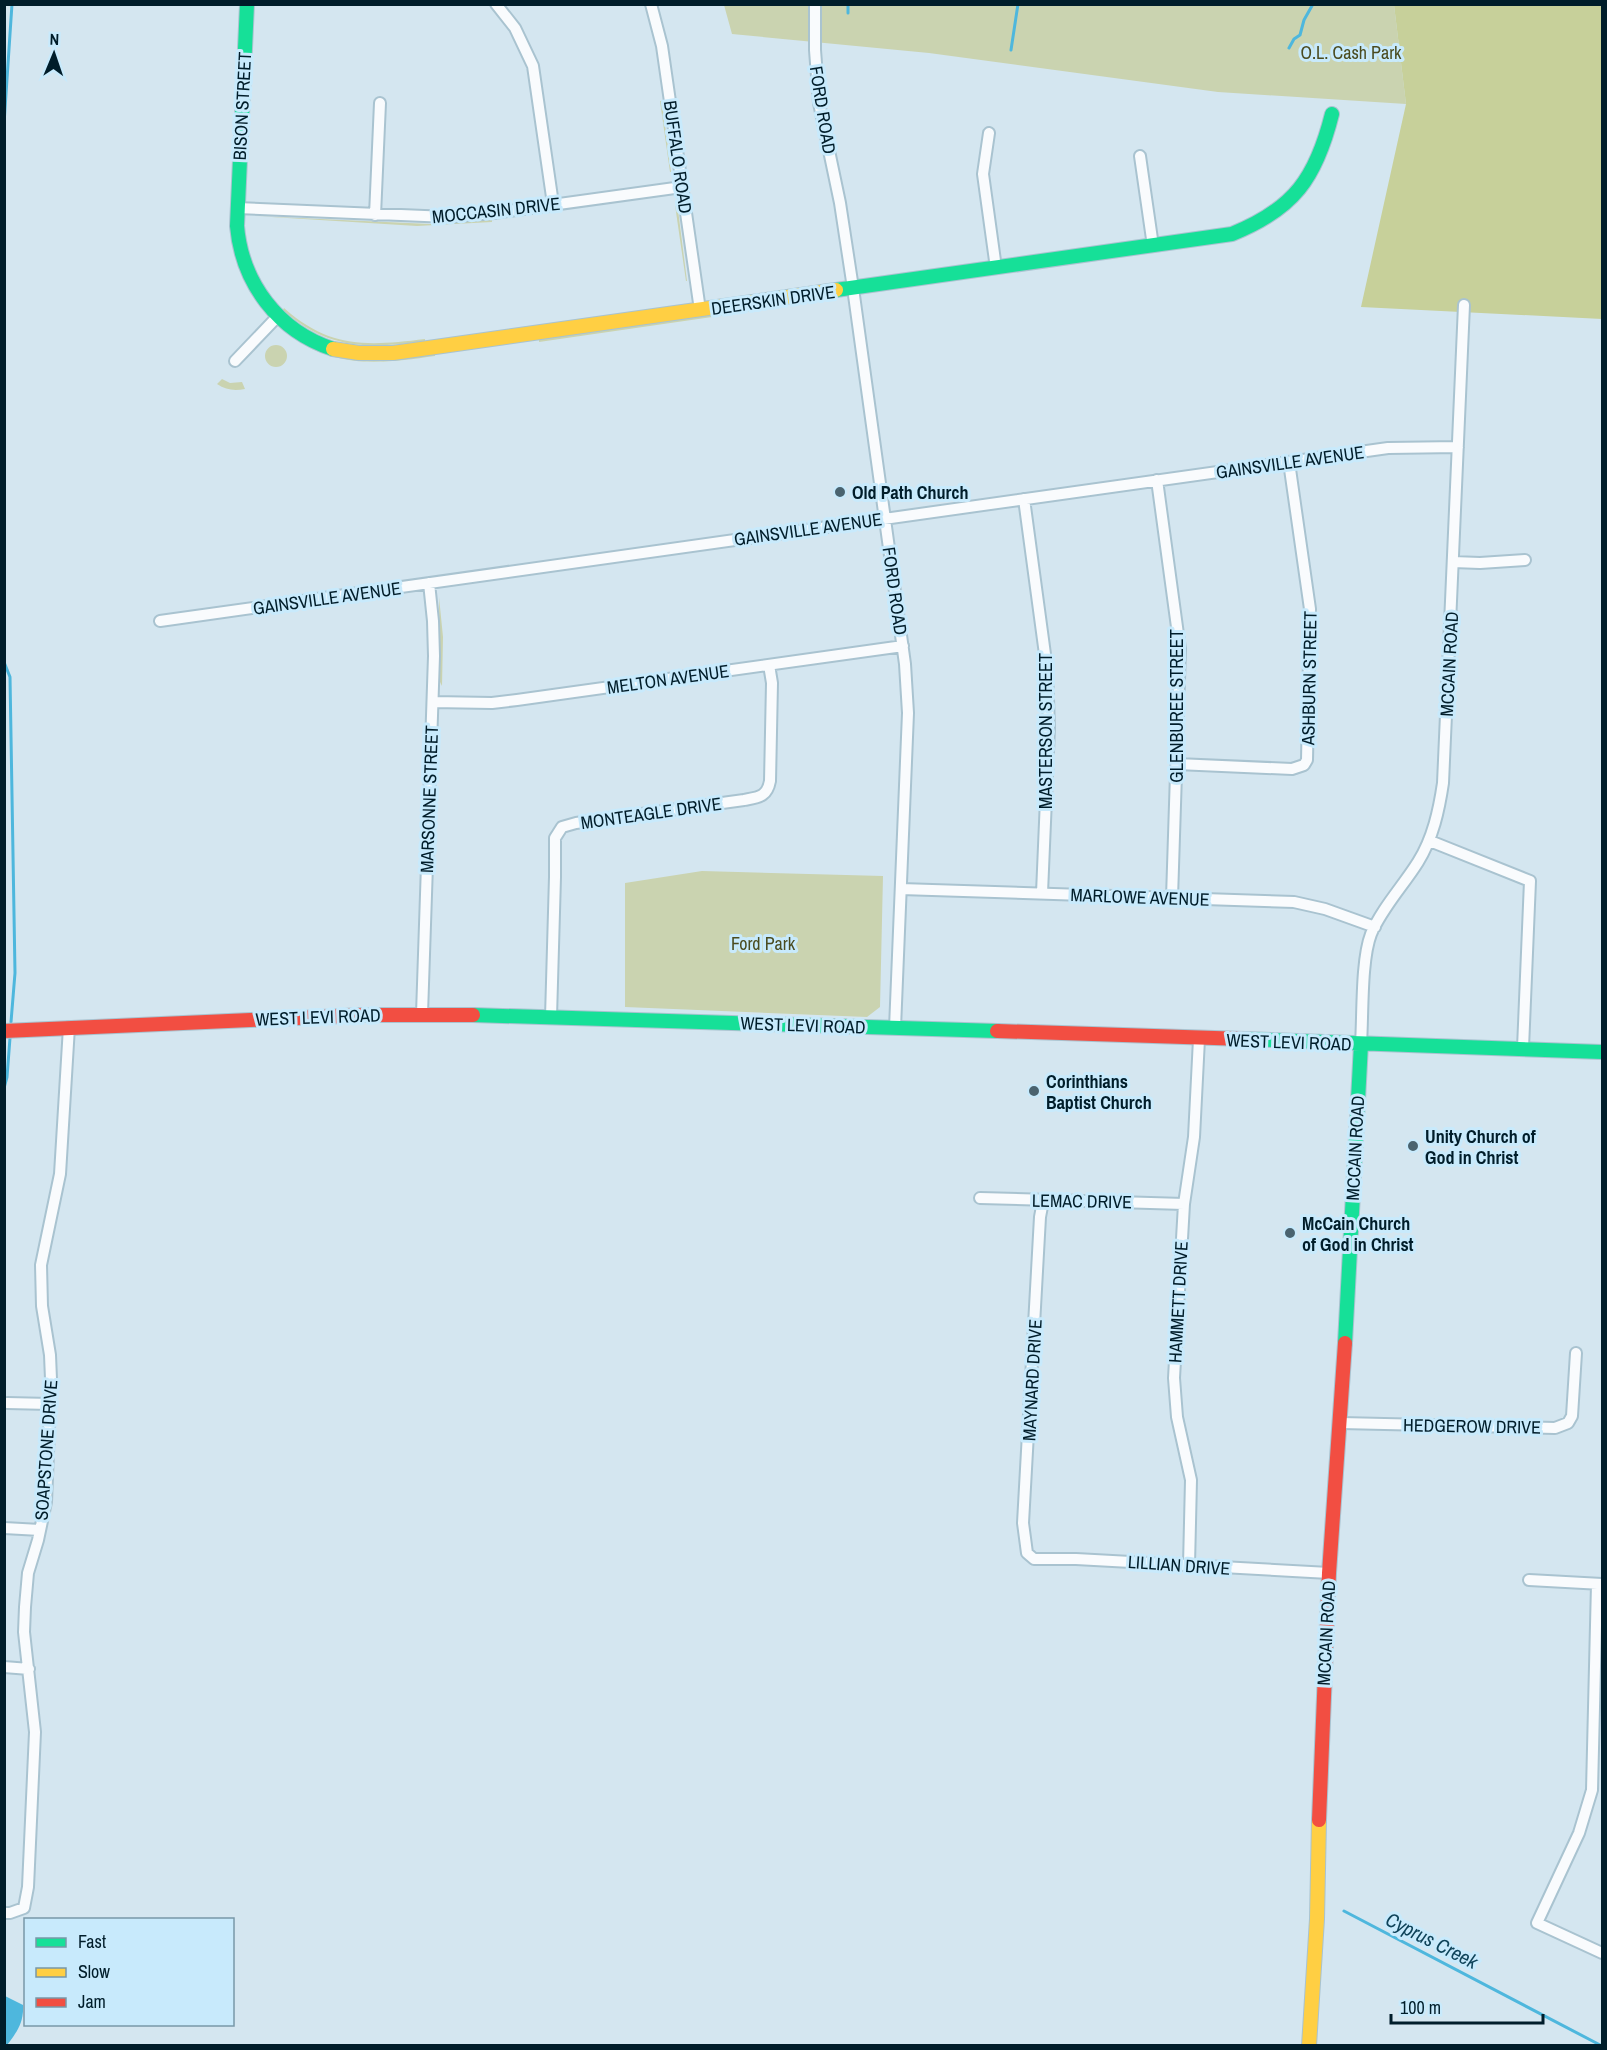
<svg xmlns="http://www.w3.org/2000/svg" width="1607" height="2050" font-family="'Archivo Narrow',sans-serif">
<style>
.green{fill:#cad3b0}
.forest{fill:#c7d09a}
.water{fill:#4eb7dd}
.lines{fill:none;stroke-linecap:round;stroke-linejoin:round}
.stream{stroke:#4eb7dd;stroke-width:3}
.street-casing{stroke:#a9c3d0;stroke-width:14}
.fast-casing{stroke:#a9c3d0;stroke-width:16}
.slow-casing{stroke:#a9c3d0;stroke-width:16}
.jam-casing{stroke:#a9c3d0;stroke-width:16}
.street{stroke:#f9fbfd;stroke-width:10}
.fast{stroke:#16e098;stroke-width:14}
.slow{stroke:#ffcf43;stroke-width:14}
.jam{stroke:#f24e42;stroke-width:14}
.poi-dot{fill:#4a636f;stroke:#c8eafc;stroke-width:2}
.labels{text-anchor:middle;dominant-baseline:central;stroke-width:6;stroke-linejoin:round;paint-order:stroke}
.park-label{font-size:18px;fill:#4a4b1f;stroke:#c8eafc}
.street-label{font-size:18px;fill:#001d2a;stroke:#c8eafc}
.poi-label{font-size:18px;font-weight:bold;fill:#001d2a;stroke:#c8eafc;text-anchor:start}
.water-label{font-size:20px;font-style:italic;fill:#0f4359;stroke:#c8eafc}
</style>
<rect width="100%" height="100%" fill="#d4e6f0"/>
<!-- green -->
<path class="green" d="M724,5H1394L1406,104L1218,92L929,53L732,34Z
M660,101H662L671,172H670Z
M675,205L678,210L687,281H686Z
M255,216L430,224L492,220V222L417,226Z
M773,306L774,308L539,342V339Z
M284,308C330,349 368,346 425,339V341C369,349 328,350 283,310Z
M265 356a11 11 0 1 1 22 0a11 11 0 1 1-22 0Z
M312,348C324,351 337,356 349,359C377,365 407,358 435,354V356C392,362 353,368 312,349Z
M222,379L230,383L242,382L245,389C234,391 226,390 217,384Z
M439,597L443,637L442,686L440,682Z
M702,871L883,876L880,1007L867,1017L625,1007V883Z"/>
<!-- forest -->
<path class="forest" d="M1394,5H1602V319L1361,307L1406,104Z"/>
<!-- water -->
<path class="water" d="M5,1996L23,2005C24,2022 17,2032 7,2045H5Z"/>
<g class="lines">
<!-- stream -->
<path class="stream" d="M848,13V4
M1289,48L1294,39L1300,35L1304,20L1313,4
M1011,50L1018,4
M4,124L12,4
M4,662L10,677L15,973L11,1022
M4,1088L7,1077L10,1038
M1344,1911L1602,2046"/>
<defs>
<path id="street" d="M496,4L515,28L533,66L553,204
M651,4L662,46L700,310
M815,4V50L819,103L840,203L853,288L905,664L908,713L895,1028
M989,133L983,174L996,268
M1140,156L1153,246
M237,208L448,217L494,213L682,187
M375,215L380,103
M235,361L278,316
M1157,480L1180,649L1172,898
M1024,499L1047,669L1049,728L1042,893
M1453,562L1480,563L1525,560
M160,621L1388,448L1458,447
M433,702L492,703L517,700L903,646
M1177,764L1292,769L1304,765L1307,760L1310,609L1289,462
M1430,841L1530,881L1523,1048
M901,889L1294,902L1325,909L1375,927
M422,1014L434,656L433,621L429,583
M551,1017L555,877V838L562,827L576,823L744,800C759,797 767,797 770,781L772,683L769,665
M1361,1044C1363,1014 1361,960 1371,934C1382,908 1403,886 1418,862C1433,838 1439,810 1443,783L1464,305
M980,1198L1184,1204
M1043,1201L1040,1217L1023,1523L1027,1553L1034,1559H1076L1329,1573
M7,1403L50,1404
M1341,1423L1555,1428L1568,1423L1572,1416L1576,1353
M4,1528L40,1530
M1189,1565L1191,1480L1177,1417L1174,1378L1184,1204L1194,1137L1199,1039
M1529,1580L1602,1584
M1597,1584L1592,1790L1579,1833L1537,1923L1602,1953
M4,1667L29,1669
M4,1913H10L24,1908L28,1887L35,1732L24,1632L25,1607L28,1573L38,1540L46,1502L51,1379L50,1355L42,1306L41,1265L60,1174L69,1027"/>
<path id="fast" d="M247,4L237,226C242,283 278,331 333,349
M836,290L1232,234C1294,209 1316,178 1332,114
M473,1015L997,1031
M1245,1039L1602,1052
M1345,1343L1361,1044"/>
<path id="slow" d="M333,349L359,353H393L836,290
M1309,2046L1317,1919L1319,1820"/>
<path id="jam" d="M4,1031L364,1015H473
M997,1031L1245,1039
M1319,1820L1329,1573L1345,1343"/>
</defs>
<!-- street casing -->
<use href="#street" class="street-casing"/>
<!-- fast casing -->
<use href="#fast" class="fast-casing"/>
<!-- slow casing -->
<use href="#slow" class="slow-casing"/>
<!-- jam casing -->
<use href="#jam" class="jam-casing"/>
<!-- street -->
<use href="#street" class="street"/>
<!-- fast -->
<use href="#fast" class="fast"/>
<!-- slow -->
<use href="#slow" class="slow"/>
<!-- jam -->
<use href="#jam" class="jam"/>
</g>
<!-- markers -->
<g class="poi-dot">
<circle cx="840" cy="492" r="6"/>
<circle cx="1034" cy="1091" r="6"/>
<circle cx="1413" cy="1146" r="6"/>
<circle cx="1290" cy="1233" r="6"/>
</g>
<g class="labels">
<!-- park labels -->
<g class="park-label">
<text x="1351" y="52">O.L. Cash Park</text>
<text x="763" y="943">Ford Park</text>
</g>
<!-- street labels -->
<g class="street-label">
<text transform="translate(242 106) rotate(-87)">BISON STREET</text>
<text transform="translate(823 110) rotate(81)">FORD ROAD</text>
<text transform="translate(678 157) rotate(82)">BUFFALO ROAD</text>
<text transform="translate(496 210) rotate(-6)">MOCCASIN DRIVE</text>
<text transform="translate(773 300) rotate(-8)">DEERSKIN DRIVE</text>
<text transform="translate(1290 462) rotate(-8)">GAINSVILLE AVENUE</text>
<text transform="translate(808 529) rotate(-8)">GAINSVILLE AVENUE</text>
<text transform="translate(895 591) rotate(82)">FORD ROAD</text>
<text transform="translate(327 598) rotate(-8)">GAINSVILLE AVENUE</text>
<text transform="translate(1449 664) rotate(-87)">MCCAIN ROAD</text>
<text transform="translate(1309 678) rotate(-89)">ASHBURN STREET</text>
<text transform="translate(668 679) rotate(-8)">MELTON AVENUE</text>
<text transform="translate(1176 706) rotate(-90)">GLENBUREE STREET</text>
<text transform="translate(1045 731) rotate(-90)">MASTERSON STREET</text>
<text transform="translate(429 799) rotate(-88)">MARSONNE STREET</text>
<text transform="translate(651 813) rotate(-8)">MONTEAGLE DRIVE</text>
<text transform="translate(1140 897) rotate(2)">MARLOWE AVENUE</text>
<text transform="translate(318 1017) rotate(-2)">WEST LEVI ROAD</text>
<text transform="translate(803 1025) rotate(2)">WEST LEVI ROAD</text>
<text transform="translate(1289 1042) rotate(2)">WEST LEVI ROAD</text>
<text transform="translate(1355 1148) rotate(-87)">MCCAIN ROAD</text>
<text transform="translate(1082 1201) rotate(1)">LEMAC DRIVE</text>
<text transform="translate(1178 1302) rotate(-87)">HAMMETT DRIVE</text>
<text transform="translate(1032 1380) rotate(-87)">MAYNARD DRIVE</text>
<text transform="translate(1472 1426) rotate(1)">HEDGEROW DRIVE</text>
<text transform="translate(46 1450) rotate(-86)">SOAPSTONE DRIVE</text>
<text transform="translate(1179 1565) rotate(4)">LILLIAN DRIVE</text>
<text transform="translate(1326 1633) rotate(-87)">MCCAIN ROAD</text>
</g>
<!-- poi labels -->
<g class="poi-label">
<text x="852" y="492">Old Path Church</text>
<text x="1046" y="1081">Corinthians<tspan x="1046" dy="21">Baptist Church</tspan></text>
<text x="1425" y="1136">Unity Church of<tspan x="1425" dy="21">God in Christ</tspan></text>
<text x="1302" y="1223">McCain Church<tspan x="1302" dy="21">of God in Christ</tspan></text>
</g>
<!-- water labels -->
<g class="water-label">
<text transform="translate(1432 1940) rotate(27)">Cyprus Creek</text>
</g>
</g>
<!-- border -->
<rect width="1607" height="2050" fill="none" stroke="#001d2a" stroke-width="12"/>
<!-- legend -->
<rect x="24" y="1918" width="210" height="108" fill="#c8eafc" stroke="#7898a8" stroke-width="1.5"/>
<rect x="36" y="1938" width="30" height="9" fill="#16e098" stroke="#7898a8" stroke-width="1.5"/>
<text x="78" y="1948" font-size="18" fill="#001d2a">Fast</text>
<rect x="36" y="1968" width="30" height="9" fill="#ffcf43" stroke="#7898a8" stroke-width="1.5"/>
<text x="78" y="1978" font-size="18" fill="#001d2a">Slow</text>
<rect x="36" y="1998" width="30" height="9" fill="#f24e42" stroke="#7898a8" stroke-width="1.5"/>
<text x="78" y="2008" font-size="18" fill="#001d2a">Jam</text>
<!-- north arrow -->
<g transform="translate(54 54) rotate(2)" stroke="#c8eafc" stroke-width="4.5" paint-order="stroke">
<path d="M0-4.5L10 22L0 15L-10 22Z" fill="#001d2a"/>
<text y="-9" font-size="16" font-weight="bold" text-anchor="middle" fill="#001d2a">N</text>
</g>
<!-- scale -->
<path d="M1391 2014v9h152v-9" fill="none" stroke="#001d2a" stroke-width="3"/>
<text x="1400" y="2014" font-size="18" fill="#001d2a" stroke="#c8eafc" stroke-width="4.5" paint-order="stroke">100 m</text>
</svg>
